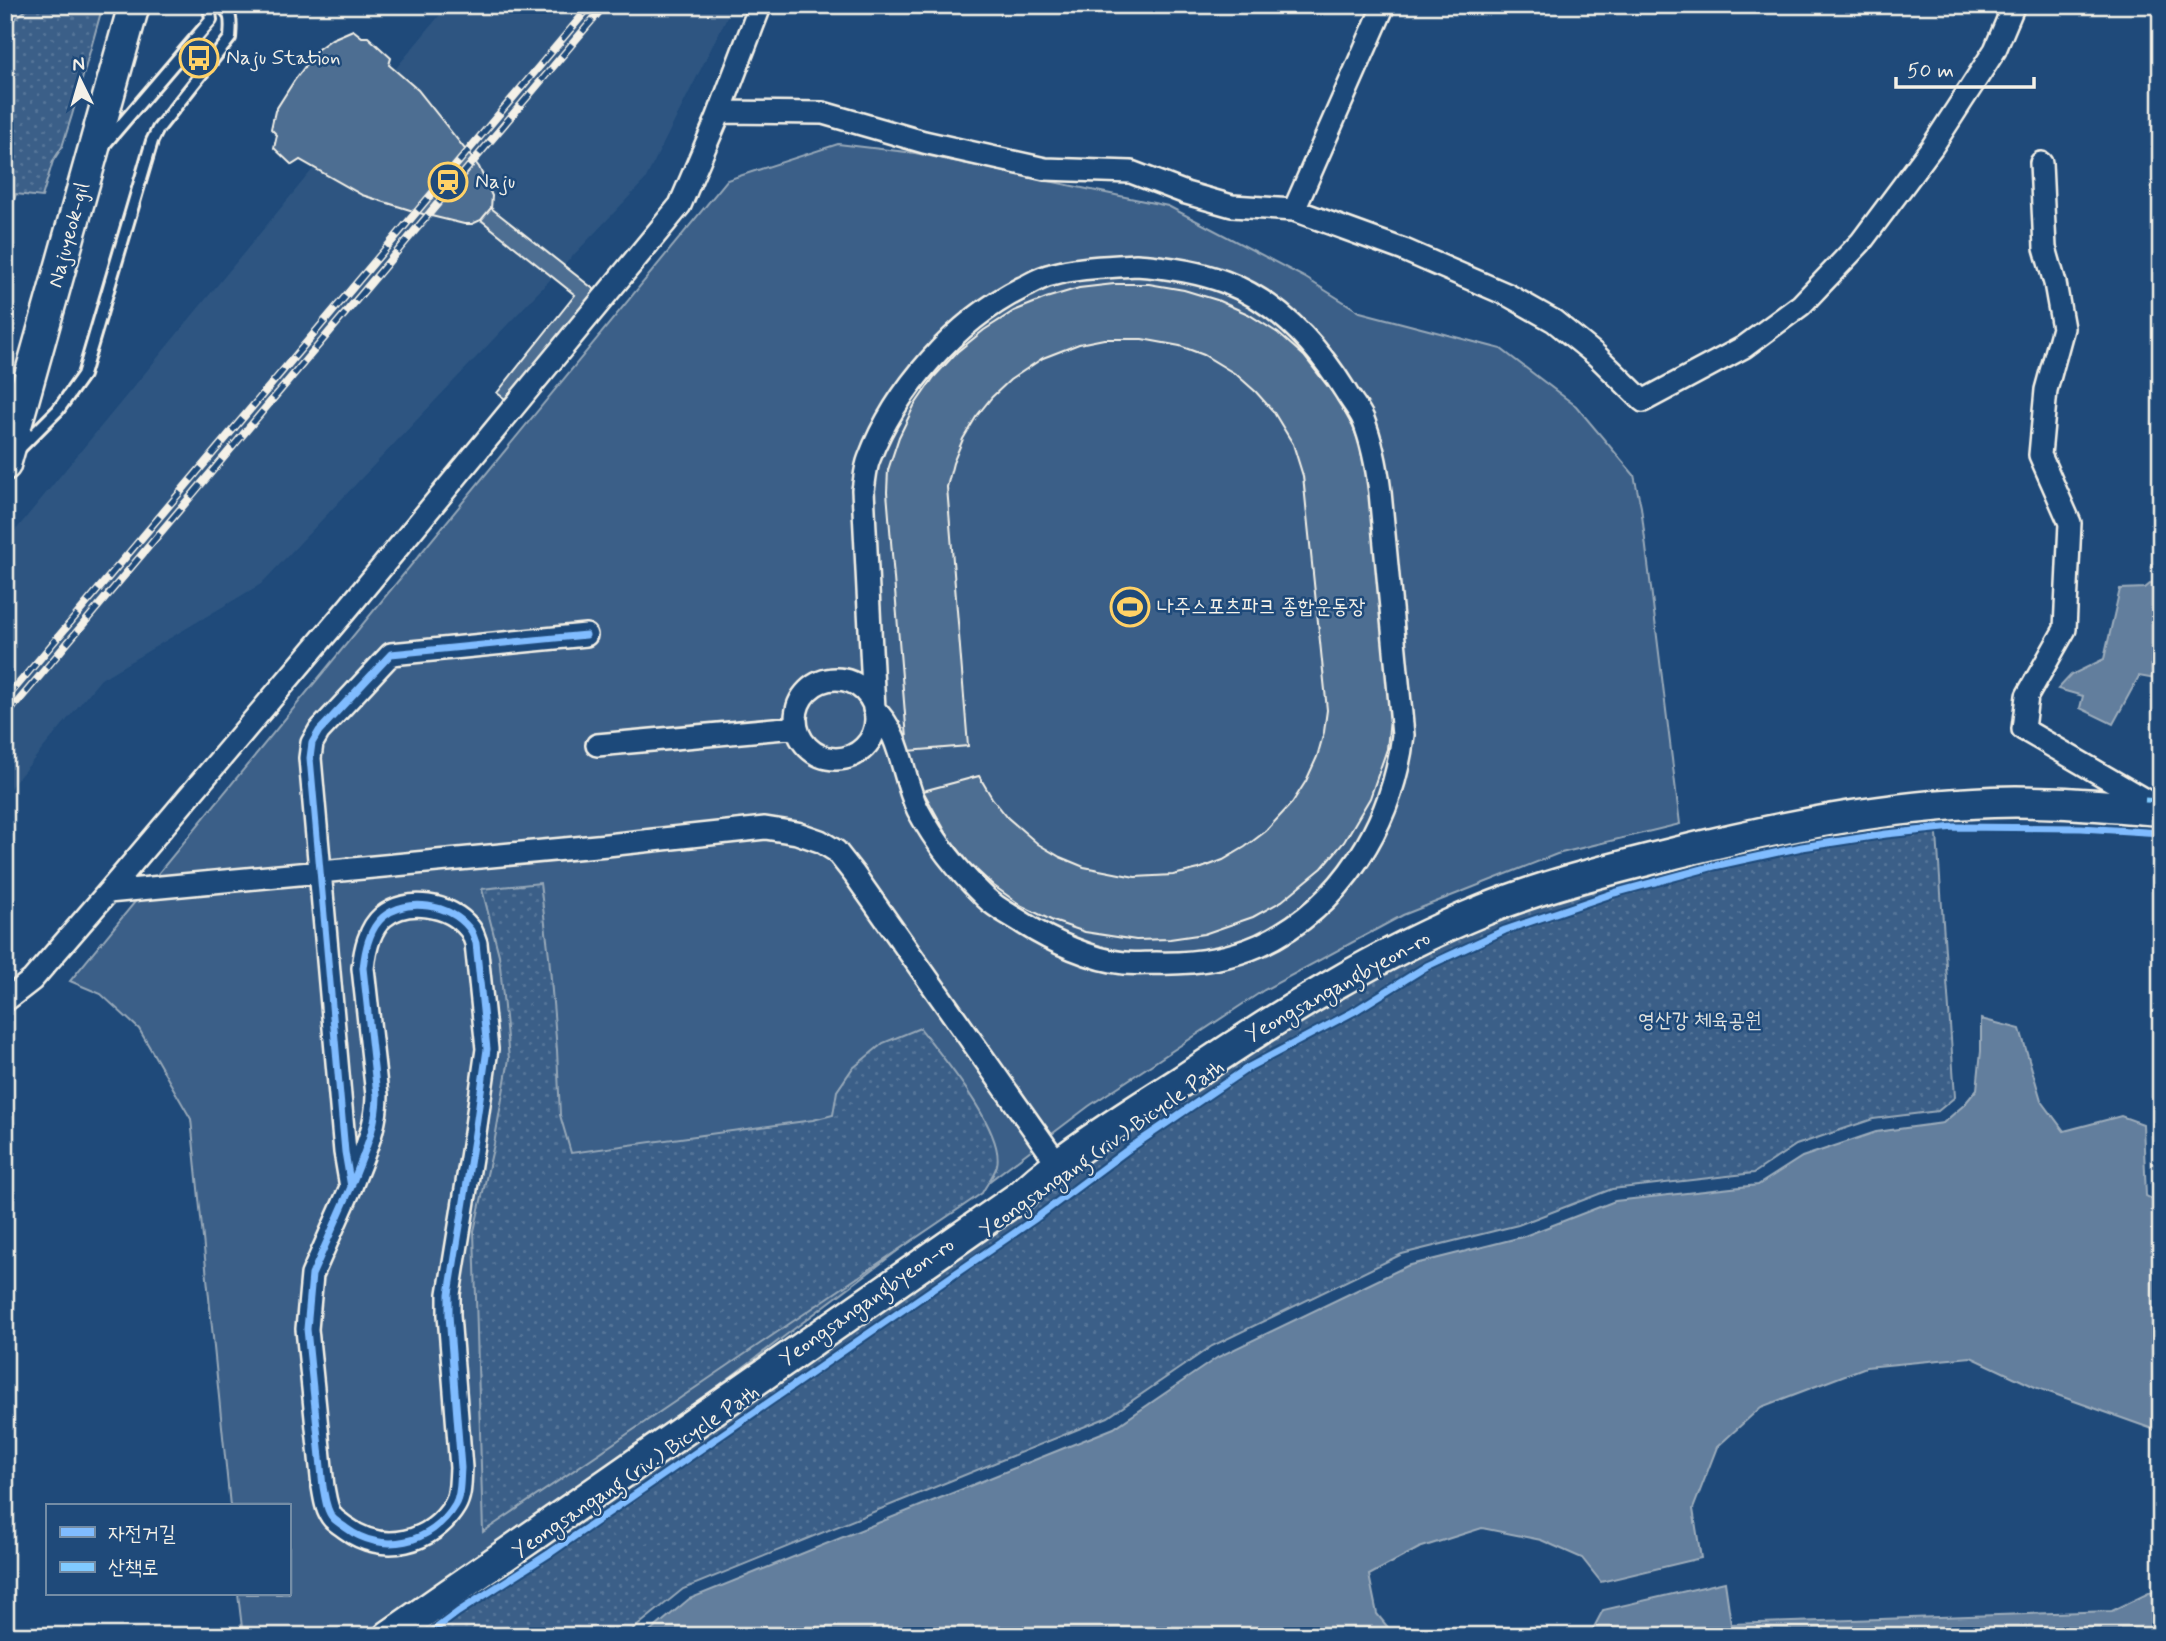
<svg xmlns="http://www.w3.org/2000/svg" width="2166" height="1641" font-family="Mynerve,'Poor Story',sans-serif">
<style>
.built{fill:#2d5581}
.green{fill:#3a5f88;stroke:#97a8b8;stroke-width:2}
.park{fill:url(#park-dots);stroke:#97a8b8;stroke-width:2}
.water{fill:#627e9d;stroke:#9cacbb;stroke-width:2}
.building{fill:#4d6e92;stroke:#f4f1e8;stroke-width:2}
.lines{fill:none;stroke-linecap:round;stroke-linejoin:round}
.lane-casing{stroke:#f4f1e8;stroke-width:16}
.street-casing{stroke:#f4f1e8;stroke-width:26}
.secondary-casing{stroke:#f4f1e8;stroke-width:35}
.lane{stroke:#1f4a7a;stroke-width:10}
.street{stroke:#1f4a7a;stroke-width:21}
.secondary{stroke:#1f4a7a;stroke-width:30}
.rail-casing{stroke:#f4f1e8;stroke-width:8}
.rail{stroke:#1f4a7a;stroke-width:5;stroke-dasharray:16;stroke-linecap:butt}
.quiet{stroke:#80caff;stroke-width:5;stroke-dasharray:10 5;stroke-linecap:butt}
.cycleway-casing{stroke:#1f4a7a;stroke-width:11}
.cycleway{stroke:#80bcff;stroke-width:7}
.labels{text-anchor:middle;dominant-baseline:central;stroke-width:5;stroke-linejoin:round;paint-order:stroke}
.poi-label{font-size:21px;fill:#f4f1e8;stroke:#1f4a7a;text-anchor:start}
.street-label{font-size:21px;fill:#f4f1e8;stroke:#1f4a7a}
.park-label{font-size:21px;fill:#e1e2de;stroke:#1f4a7a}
</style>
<defs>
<pattern id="park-dots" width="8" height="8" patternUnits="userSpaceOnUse" patternTransform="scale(1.75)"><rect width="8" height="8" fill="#3a5f88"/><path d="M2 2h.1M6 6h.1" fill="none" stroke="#577699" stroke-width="1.8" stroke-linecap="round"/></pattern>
</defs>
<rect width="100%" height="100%" fill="#1f4a7a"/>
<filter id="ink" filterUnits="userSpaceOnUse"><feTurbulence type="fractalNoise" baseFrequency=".0143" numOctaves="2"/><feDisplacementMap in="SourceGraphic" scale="14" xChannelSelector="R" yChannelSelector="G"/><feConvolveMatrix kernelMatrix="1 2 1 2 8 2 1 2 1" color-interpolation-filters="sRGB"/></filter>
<g filter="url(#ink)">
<!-- built -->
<path class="built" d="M448,5H733L645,180L261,584L101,679L5,794V543Z"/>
<!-- green -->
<path class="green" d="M838,144L915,153L1168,206L1304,277L1360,312L1501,349L1576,406L1634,475L1641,507L1680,824L1557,854L1403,915L1264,990L1089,1106L618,1462L365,1636H243L238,1594H289V1506H230L191,1119L139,1029L101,994L70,981L727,180Z"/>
<!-- park -->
<path class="park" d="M32,5H103L72,115L62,147L53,161L42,197L16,194L5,226V27Z
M1936,820L1955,1097L1938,1111L1873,1119L1796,1145L1754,1173L1612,1189L1518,1225L1402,1254L1212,1346L1108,1417L683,1589L625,1636H413L1066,1175L1276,1034L1361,985L1432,949L1490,923L1553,901L1625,879L1815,837Z
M540,883L549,956L557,1050L560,1115L571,1153L813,1120L833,1115L837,1091L852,1069L883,1043L920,1028C941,1055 1005,1131 997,1165C995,1174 986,1185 982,1193L483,1532L474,1231L494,1144L509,1059L499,955L482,889Z"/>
<!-- water -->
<path class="water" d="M2161,575V680L2139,676L2113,724L2080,708L2083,696L2058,689L2071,675L2104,659L2120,589L2145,588Z
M1981,1019L2020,1029L2041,1100L2064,1131L2121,1116L2143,1124L2146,1196L2161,1204V1432L2035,1387L1971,1357L1866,1367L1761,1407L1717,1447L1693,1509L1701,1558L1601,1582L1582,1558L1541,1540L1482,1528L1419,1548L1369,1575L1377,1614L1395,1636H645L689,1599L1114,1428L1218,1357L1407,1266L1522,1237L1615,1201L1758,1185L1802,1157L1876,1132L1943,1123L1964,1105L1977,1089L1981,1051Z
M1725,1582L1731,1624L2112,1611L2161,1587V1636H1592L1593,1629L1603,1610Z"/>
<!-- building -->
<path class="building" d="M353,30L362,37H368L391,58L389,65L418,90L479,167L492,196L491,208L481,220L472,224H464L423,214L362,195L300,160L292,165L274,148L277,135L271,129L275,111L294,81L318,49L332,39Z
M491,208L596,291L508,401L497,393L575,295L481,220Z
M1114,284H1149L1184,290L1217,300L1248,314L1278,333L1304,356L1336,397L1353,427L1366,460L1368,471L1390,719L1387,749L1370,798L1344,842L1322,868L1282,901L1253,917L1204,934L1170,939L1136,940L1085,932L1053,921L1022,906L994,886L969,863L948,836L923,791L979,776L992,798L1008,818L1038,844L1060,857L1084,867L1135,877L1173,875L1199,869L1223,860L1245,847L1266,831L1292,803L1306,781L1317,757L1324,732L1327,710L1303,476L1293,444L1273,411L1256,392L1237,375L1204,355L1180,346L1142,339H1104L1079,344L1043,358L1010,380L992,397L976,417L963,439L953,463L947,487L968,746L908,751L887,492L888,470L899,437L914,406L934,377L957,352L984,330L1014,311L1046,298L1079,288Z"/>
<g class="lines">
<defs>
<path id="lane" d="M104,145L211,20L209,5
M17,451L58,410L83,375L152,141L158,129L230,38C231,23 233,12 219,5"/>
<path id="street" d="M720,112L823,113L924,142L1045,169L1131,172L1186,193L1232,206L1294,210L1404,250L1508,295L1554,321L1596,355L1643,401L1744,347L1801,305L1861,242L1932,147L1995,50L2014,5
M2041,163L2045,248L2055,283L2063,328L2046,390L2040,455L2070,523L2065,629L2027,696L2023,729L2145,800
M1294,210L1384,5
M1136,265C1166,267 1196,271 1225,282C1278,302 1317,345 1346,392C1351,401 1359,410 1363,419C1372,442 1377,468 1380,492L1403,735C1393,823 1342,907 1260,945C1228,959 1190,964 1156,963C1145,963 1134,964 1124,963C1093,960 1051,941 1026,925C1013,916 997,909 986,898C960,873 935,842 918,810C901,776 903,736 874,709L863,490C865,480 865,469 869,459C895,390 956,321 1022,288C1031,284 1041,277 1051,275C1078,267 1108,267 1136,265Z
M796 719a40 40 0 1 1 80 0a40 40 0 1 1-80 0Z
M597,745L796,727
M108,892L607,845L765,828L797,833L820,841L836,851L854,874L1058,1164
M5,1001L32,980L108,892L349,607L680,205L717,119L759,9L758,5
M351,1187C362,1157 377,1128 377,1095L363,968C365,950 369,929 383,917C407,897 450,904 469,928C473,932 474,938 476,943L487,1049L475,1133L449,1294V1315L461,1468C460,1480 461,1495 455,1505C432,1544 382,1555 346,1528C342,1525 337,1522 333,1518C326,1510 325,1497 323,1487L307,1329L312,1275L351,1187L345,1152L310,758L312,743L319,731L391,654L586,635"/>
<path id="secondary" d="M5,465L134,5
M389,1636L1020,1196C1032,1185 1045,1174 1058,1164C1097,1134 1140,1108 1182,1081C1278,1016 1376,954 1484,910C1545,885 1611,869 1675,853C1779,827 1886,806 1993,802C2049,800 2105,806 2161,810"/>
</defs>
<!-- lane casing -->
<use href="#lane" class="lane-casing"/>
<!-- street casing -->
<use href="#street" class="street-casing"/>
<!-- secondary casing -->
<use href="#secondary" class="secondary-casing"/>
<!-- lane -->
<use href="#lane" class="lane"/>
<!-- street -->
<use href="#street" class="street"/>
<!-- secondary -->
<use href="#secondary" class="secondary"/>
<defs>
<path id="rail" d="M5,700L591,5
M5,717L605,5"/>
</defs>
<!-- rail casing -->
<use href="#rail" class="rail-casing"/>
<!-- rail -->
<use href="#rail" class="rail"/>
<!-- quiet -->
<path class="quiet" d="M2145,800L2161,801"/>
<defs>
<path id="cycleway" d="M351,1187C362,1157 377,1128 377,1095L363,968C365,950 369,929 383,917C407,897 450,904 469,928C473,932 474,938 476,943L487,1049L475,1133L449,1294V1315L461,1468C460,1480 461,1495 455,1505C432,1544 382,1555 346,1528C342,1525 337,1522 333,1518C326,1510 325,1497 323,1487L307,1329L312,1275L351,1187L345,1152L310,758L312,743L319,731L391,654L586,635
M426,1636L458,1612L550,1553L1036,1218L1130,1148L1249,1067L1353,1012L1427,966L1505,930L1614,893L1714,866L1802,847L1886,834L1954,827L2081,828L2161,833"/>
</defs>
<!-- cycleway casing -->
<use href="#cycleway" class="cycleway-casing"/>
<!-- cycleway -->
<use href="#cycleway" class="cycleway"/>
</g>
</g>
<!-- icons -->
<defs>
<symbol id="bus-ring" viewBox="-11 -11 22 22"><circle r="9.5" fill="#1f4a7a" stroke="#ffd166" stroke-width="1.5"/><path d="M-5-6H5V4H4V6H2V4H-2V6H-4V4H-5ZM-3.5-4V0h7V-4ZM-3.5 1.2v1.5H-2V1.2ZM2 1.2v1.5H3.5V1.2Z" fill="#ffd166"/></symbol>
<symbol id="station-ring" viewBox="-11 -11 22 22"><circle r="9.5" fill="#1f4a7a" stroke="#ffd166" stroke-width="1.5"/><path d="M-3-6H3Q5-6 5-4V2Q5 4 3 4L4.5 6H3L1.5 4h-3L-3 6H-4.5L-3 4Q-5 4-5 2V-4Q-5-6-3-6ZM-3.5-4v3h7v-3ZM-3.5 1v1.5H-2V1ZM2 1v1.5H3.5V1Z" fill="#ffd166"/></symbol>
<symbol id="stadium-ring" viewBox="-11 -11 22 22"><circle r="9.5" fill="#1f4a7a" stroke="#ffd166" stroke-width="1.5"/><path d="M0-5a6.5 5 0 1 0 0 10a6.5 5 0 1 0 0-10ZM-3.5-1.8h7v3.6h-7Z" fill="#ffd166"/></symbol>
</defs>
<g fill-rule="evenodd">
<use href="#bus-ring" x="177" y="36" width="44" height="44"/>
<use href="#station-ring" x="426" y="160" width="44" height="44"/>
<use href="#stadium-ring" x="1108" y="585" width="44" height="44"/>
</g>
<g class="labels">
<!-- poi labels -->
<g class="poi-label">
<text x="226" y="58">Naju Station</text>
<text x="475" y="182">Naju</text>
<text x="1157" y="607">나주스포츠파크 종합운동장</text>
</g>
<!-- street labels -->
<g class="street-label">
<text transform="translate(69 235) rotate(-75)">Najuyeok-gil</text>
<text transform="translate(1338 987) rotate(-29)">Yeongsangangbyeon-ro</text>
<text transform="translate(1102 1149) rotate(-35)">Yeongsangang (riv.) Bicycle Path</text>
<text transform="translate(867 1302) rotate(-35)">Yeongsangangbyeon-ro</text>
<text transform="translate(636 1472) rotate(-34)">Yeongsangang (riv.) Bicycle Path</text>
</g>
<!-- park labels -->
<g class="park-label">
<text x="1700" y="1021">영산강 체육공원</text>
</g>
</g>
<!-- margin -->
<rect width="2166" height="1641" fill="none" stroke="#1f4a7a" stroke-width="28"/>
<rect x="14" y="14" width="2138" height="1613" fill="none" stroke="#f4f1e8" stroke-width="2.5" filter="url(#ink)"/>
<!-- legend -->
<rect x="46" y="1504" width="245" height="91" fill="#1f4a7a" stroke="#748da6" stroke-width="2"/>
<rect x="60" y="1527" width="35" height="10" fill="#80bcff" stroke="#748da6" stroke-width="2"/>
<text x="108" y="1540" font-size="21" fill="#f4f1e8">자전거길</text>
<rect x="60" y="1562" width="35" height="10" fill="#80caff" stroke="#748da6" stroke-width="2"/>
<text x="108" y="1574" font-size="21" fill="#f4f1e8">산책로</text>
<!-- north arrow -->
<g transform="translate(80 80) rotate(355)" stroke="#1f4a7a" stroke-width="5" paint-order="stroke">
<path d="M0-5L12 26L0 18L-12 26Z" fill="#f4f1e8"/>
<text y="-10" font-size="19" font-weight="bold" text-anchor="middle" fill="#f4f1e8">N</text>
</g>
<!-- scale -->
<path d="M1896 77v10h138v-10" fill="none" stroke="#f4f1e8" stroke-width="3.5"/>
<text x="1907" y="77" font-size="21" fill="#f4f1e8" stroke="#1f4a7a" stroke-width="5" paint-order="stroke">50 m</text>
</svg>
